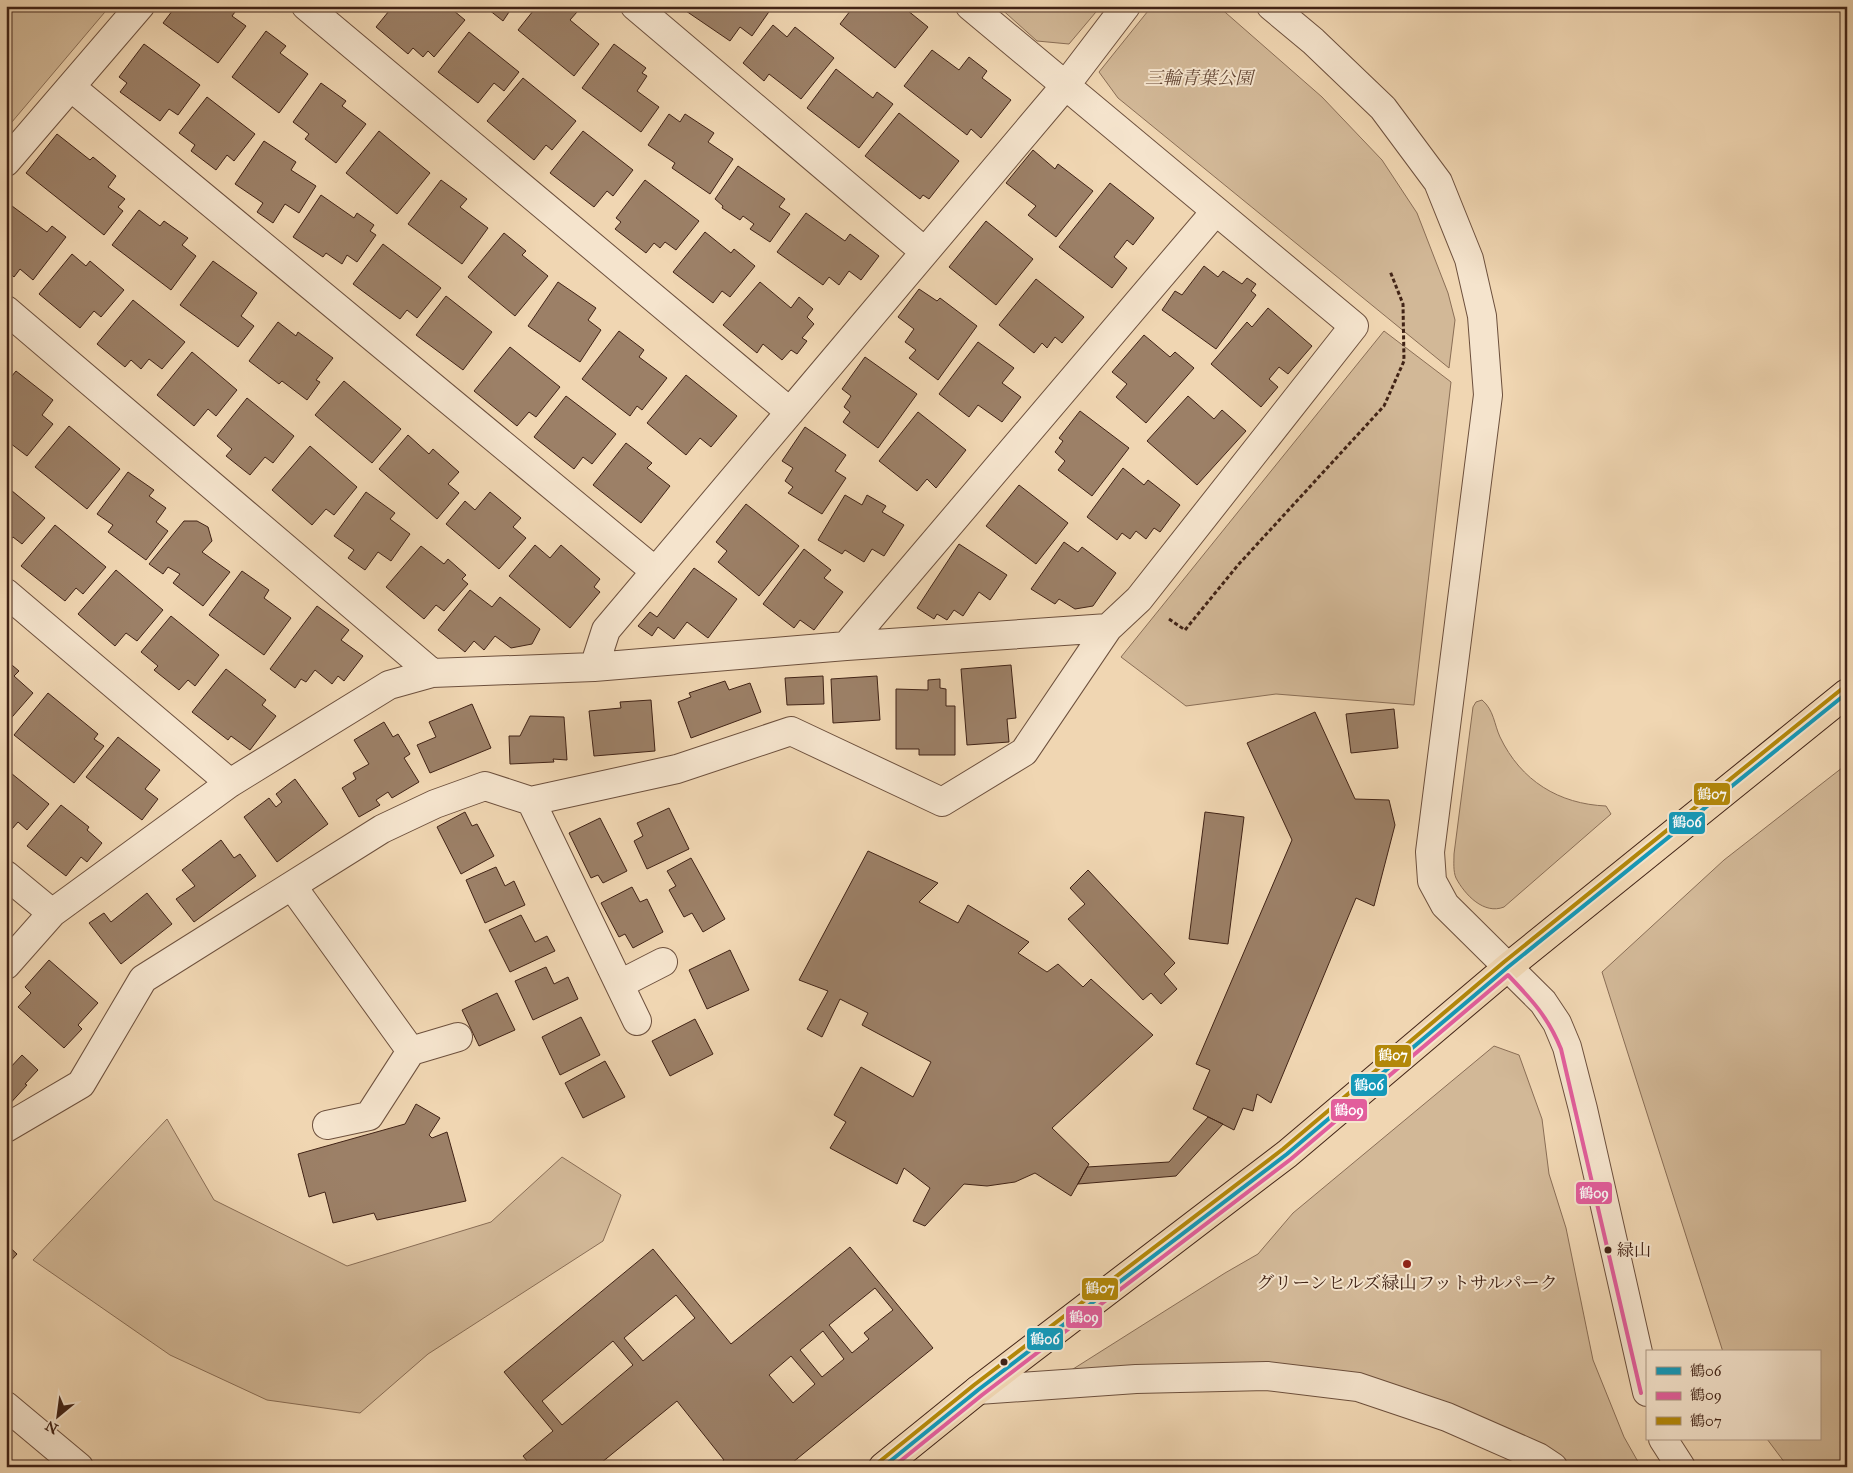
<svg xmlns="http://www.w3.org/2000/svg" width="1853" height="1473" font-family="'IM FELL Great Primer','Noto Serif JP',serif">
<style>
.green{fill:#d2b897;stroke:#8a6e56}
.building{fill:#9c8067;stroke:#412316;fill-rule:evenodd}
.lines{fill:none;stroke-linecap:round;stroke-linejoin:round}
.minor-casing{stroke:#6d503d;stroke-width:30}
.major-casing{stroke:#412316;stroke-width:30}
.path{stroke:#412316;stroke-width:3;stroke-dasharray:4 2.5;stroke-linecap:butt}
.minor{stroke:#f5e4cd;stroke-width:28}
.major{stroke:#f0d6b2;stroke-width:28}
.bus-1-casing{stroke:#f5e4cd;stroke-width:8}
.bus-2-casing{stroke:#f5e4cd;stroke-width:8}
.bus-3-casing{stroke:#f5e4cd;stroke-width:8}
.bus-1{stroke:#1499b9;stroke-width:4}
.bus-2{stroke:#e25e9c;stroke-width:4}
.bus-3{stroke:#b38809;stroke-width:4}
.bus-dot{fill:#412316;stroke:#f5e4cd;stroke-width:2}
.poi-dot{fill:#8f2418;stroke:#f5e4cd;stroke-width:2}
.labels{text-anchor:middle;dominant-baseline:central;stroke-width:4;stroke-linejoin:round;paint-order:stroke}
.bus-label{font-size:17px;fill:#412316;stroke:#f5e4cd;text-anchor:start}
.park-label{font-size:18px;font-style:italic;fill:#654836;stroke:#f5e4cd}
.poi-label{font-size:18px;fill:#412316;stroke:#f5e4cd}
.line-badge{stroke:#f5e4cd;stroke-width:2}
.badge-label{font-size:14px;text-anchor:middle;font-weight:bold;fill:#fff}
</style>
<rect width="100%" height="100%" fill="#f0d6b2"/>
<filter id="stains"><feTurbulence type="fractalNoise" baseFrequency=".004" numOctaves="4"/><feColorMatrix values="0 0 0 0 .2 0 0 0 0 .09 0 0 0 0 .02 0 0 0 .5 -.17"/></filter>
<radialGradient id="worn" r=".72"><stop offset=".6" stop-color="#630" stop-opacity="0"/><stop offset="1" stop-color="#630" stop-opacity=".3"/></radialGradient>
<!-- green -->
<path class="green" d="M6,6H110L6,129Z
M998,6H1101L1069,44L1037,41Z
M1152,6H1218L1322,97L1382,160L1417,213L1448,293L1455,320L1449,368L1118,98L1099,72Z
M1384,331L1451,382L1414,705L1276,694L1186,706L1121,657Z
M1482,700C1494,710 1494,724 1500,737C1521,781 1559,804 1606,806L1611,814L1504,907C1484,915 1465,895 1456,878C1453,871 1454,862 1454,854L1473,707L1476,702Z
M1847,764V1467H1788L1767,1439H1819V1352H1723L1602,972L1724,860Z
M1494,1046L1519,1055L1542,1119L1549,1174L1566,1228L1593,1360L1624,1437L1641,1467H1568L1543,1451L1386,1390L1062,1376L1225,1273L1258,1254L1293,1213Z
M167,1119L214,1200L347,1266L491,1222L562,1157L621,1195L603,1241L428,1354L360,1413L267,1400L170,1355L33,1260Z"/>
<!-- building -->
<path class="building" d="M176,6H235L238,8L232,16L246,26L218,63L163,23Z
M393,6H448L465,20L434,57L428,51L423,57L413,48L408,54L376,27Z
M484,6H513L503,21Z
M537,6H570L577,12L570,20L599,44L574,76L518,30Z
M689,6H773L752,36L740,27L730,41L686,11Z
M819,6H829L825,11Z
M854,6H902L928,27L895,68L840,24Z
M773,25L787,37L795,27L834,58L801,99L769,74L764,81L743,63Z
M266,31L286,46L280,53L308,74L279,113L232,77Z
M469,32L519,72L504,91L494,83L478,103L438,72Z
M144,44L200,85L178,115L169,109L160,121L120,92L127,83L119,77Z
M614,44L646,68L642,73L647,76L637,91L659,107L641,132L582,88Z
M932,50L959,70L969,57L987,71L982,78L1011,100L981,138L971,129L967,135L904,86Z
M836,69L873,98L877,92L893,104L859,148L807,108Z
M523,78L576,121L552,150L546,145L534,160L487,121Z
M321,83L346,101L342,106L366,124L336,163L305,139L309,134L293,122Z
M207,97L255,134L234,161L227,155L216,170L191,151L195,145L179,133Z
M899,113L959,161L929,199L923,195L920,199L865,156Z
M669,114L680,122L685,114L714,133L708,142L733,159L710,194L672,168L675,163L648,145Z
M379,131L430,173L397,214L346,173Z
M583,131L633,170L613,196L607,191L594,207L550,173Z
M57,134L90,160L93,157L116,176L108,187L125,199L118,207L123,211L104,235L26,173Z
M264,141L296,162L291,170L316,186L299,213L285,204L273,223L257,212L263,203L235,184Z
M1033,150L1055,169L1058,164L1093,191L1056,237L1028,215L1036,206L1006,183Z
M738,166L785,199L779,207L790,214L770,242L750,229L754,224L743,216L740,220L722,208L723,206L715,199Z
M441,180L467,199L460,207L488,228L462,264L408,224Z
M645,180L699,221L676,250L665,242L660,248L654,243L646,253L615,229L621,222L616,218Z
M1110,183L1154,218L1133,245L1127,240L1114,257L1127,268L1112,288L1059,247Z
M321,195L354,218L357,213L374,225L370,231L376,235L357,262L347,255L342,264L326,253L323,257L293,237Z
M8,203L47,232L52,226L66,237L33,280L20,269L14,277L6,270V206Z
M139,210L160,226L164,221L188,238L182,245L196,256L171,290L112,245Z
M806,213L845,241L850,234L879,256L861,280L849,271L839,285L829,277L823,285L777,252Z
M986,221L1033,259L996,305L949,267Z
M705,232L731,253L734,249L755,266L730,297L722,291L713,303L673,272Z
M504,233L526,251L522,255L548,276L515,316L468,277Z
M383,244L441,288L417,318L407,310L400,319L353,284Z
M72,254L86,266L90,261L124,290L101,317L94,311L80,328L39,294Z
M213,261L257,293L241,316L254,326L238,347L180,305Z
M1204,266L1218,277L1223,271L1242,284L1247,278L1256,284L1251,291L1256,295L1216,349L1162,310L1175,291L1182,295Z
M1036,279L1084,317L1062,343L1055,337L1047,348L1042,343L1034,353L999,325Z
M558,282L596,308L588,320L601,330L580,362L528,326Z
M760,282L791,308L799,297L813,309L807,317L814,324L802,338L807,341L797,354L791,350L782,360L763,344L757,353L723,325Z
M919,289L937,301L940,298L977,326L938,380L909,358L916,350L905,342L914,329L898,317Z
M446,296L492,332L463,370L416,335Z
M133,300L185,342L162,369L149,359L141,369L131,360L125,367L97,344Z
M1268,308L1312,346L1288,374L1279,367L1269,379L1278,387L1261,407L1211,364L1247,322L1252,327Z
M278,322L296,336L298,332L333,358L316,380L320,382L307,400L282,381L279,384L249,361Z
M619,331L644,350L639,357L667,378L642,410L637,406L630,416L582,379Z
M1144,335L1170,357L1175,352L1194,368L1146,423L1116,397L1127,384L1112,372Z
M978,342L1014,368L1002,383L1021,397L1002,422L978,405L969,417L939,394Z
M510,347L560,387L536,417L529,412L517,426L474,391Z
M192,352L237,390L216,416L208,409L194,426L157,395Z
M865,357L917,394L878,448L843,422L850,412L844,407L851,396L842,389Z
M16,371L53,400L42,415L53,424L27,456L6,440V383Z
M686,375L737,416L711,447L700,438L686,455L647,423Z
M344,381L401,429L372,463L315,415Z
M566,396L616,434L592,464L583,457L574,469L534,437Z
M1188,396L1214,419L1222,410L1246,431L1197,485L1147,441Z
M247,398L294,436L273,463L265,457L250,475L226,456L232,449L217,436Z
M1080,411L1129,448L1092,496L1058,470L1065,461L1055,452L1063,441L1059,438Z
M918,412L966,450L936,488L927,479L917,491L879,461Z
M69,426L120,469L87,509L35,467Z
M805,427L846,455L835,471L846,478L822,514L788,493L793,487L785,481L793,468L782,461Z
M408,435L429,454L433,449L459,472L448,484L459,493L437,519L379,469Z
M626,443L652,463L647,468L670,486L641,523L593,485Z
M310,446L357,487L334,515L326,509L312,525L272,490Z
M1123,468L1144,485L1148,480L1180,505L1160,532L1154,528L1146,539L1136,531L1130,539L1122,533L1117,540L1087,517Z
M128,472L154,490L149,496L166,508L156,522L168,531L146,560L108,532L113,525L97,514Z
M1019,485L1068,523L1036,564L986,526Z
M6,486L45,518L22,544L13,537L6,545Z
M366,492L395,513L390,519L410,534L391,561L378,552L365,570L348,558L354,550L334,536Z
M490,492L521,518L513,527L526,538L499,569L446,524L465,501L475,510Z
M845,495L862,505L867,495L886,506L882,512L904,525L884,556L872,549L864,562L845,550L842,554L818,540Z
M746,504L799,546L759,596L718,562L727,551L716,542Z
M184,521H197L208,527L212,541L202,552L230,572L203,606L173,583L180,574L168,567L163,574L149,564Z
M55,525L106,567L83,594L76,588L65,601L21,566Z
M1064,542L1078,552L1082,547L1116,573L1093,606L1075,609L1059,599L1055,604L1031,589Z
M959,544L1007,575L990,600L979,592L963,616L954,610L947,620L937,614L934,619L917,608Z
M535,545L550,558L561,545L600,579L594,587L600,592L570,628L509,576Z
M421,546L444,564L448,559L466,575L462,579L468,584L444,611L436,605L424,619L386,587Z
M804,549L831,570L824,578L843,592L814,630L800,620L794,628L763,604Z
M694,568L737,599L708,638L687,622L674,639L658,627L652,636L638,626L650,612L657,617Z
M116,570L163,610L137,641L126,633L115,646L78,614Z
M242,571L269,590L264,598L291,618L264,655L209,615Z
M470,590L492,607L500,597L540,629L532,644L511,648L495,636L484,650L474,641L465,652L438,630Z
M317,606L349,630L341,640L363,656L344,681L338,676L332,684L315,670L306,682L301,679L295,688L270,669Z
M171,616L219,655L195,686L188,680L179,690L154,670L158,666L141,652Z
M6,660L19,671L14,676L33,693L6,724Z
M1011,665L1016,718L1007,719L1009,742L967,745L961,669Z
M226,669L266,700L262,705L276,716L250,750L231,736L228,740L192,712Z
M823,676L824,704L787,705L785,678Z
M877,676L880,720L833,723L831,679Z
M940,679V688L946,689V706H955V755H919V749H896V689L928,690V680Z
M725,681L729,690L750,683L761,712L691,738L678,702L691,697L689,693Z
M48,693L98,734L94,739L104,746L74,783L14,735Z
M651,700L655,751L594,756L589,711L621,708L620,702Z
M472,704L491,748L430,773L417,745L436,737L429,722Z
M1394,709L1398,748L1351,753L1346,714Z
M1315,712L1355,799L1389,800L1395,825L1374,906L1356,898L1271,1103L1257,1094L1253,1111L1243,1108L1234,1130L1193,1109L1210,1070L1196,1064L1292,840L1247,743Z
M530,716L564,717L567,760L553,759L554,762L510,764L509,736H520Z
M384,722L393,737L398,734L410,754L404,758L419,782L392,798L388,792L376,800L380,805L359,817L342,788L356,779L353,773L369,764L354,740Z
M118,737L160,770L145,789L158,799L142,820L86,777Z
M6,769L49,804L27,830L18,822L6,836Z
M295,779L328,824L277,862L244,817L269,798L276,807L282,802L276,794Z
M61,805L89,827L87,830L102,843L87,862L81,857L66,876L27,846Z
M669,808L689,849L647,869L634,841L643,836L637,823Z
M465,812L472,826L477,824L494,856L461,874L437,827Z
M1205,812L1244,817L1228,944L1189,939Z
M600,818L627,871L603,883L598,875L591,878L569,833Z
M221,840L234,858L240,854L256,876L194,922L176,899L195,886L182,870Z
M868,851L938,883L919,902L958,923L968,905L1029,942L1018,953L1047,972L1058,964L1083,987L1091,979L1153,1035L1052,1128L1089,1164L1071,1196L1035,1173L1015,1182L987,1186L964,1184L925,1226L913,1221L930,1188L904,1168L897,1184L830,1148L846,1122L834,1115L861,1067L913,1097L931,1062L862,1025L868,1013L840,999L822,1037L807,1029L828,991L799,980Z
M691,858L725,919L703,932L692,913L684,917L669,890L676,886L667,871Z
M496,867L505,886L514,881L525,905L485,923L466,880Z
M1088,870L1175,963L1164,974L1177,989L1161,1004L1151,993L1143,1000L1068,919L1085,904L1070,888Z
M632,887L640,902L647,899L663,932L633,948L625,934L619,937L601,903Z
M147,893L172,924L121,964L89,923L104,913L111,922Z
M521,915L535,942L547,936L555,951L510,972L489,930Z
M730,950L749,990L707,1009L689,970Z
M49,960L98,1003L78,1025L82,1029L64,1048L18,1007L31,993L25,987Z
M546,967L554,984L568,977L578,999L533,1020L515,981Z
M497,993L515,1030L479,1046L462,1010Z
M581,1017L600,1055L560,1075L542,1037Z
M695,1019L713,1054L670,1076L652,1041Z
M22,1055L38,1070L25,1084L27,1085L6,1108V1069L8,1070Z
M605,1061L625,1097L583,1118L565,1083Z
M416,1104L440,1118L429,1135L432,1138L447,1132L466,1201L377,1220L374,1213L333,1223L325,1192L309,1197L298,1154L405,1124Z
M1208,1117L1223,1124L1176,1176L1078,1184L1087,1167L1169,1162Z
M6,1244L17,1254L6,1266Z
M850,1247L933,1348L787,1467H716L724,1460L677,1401L596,1467H532L523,1456L553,1431L504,1372L653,1249L731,1344ZM875,1288L893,1310L864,1333L869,1339L852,1353L829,1325ZM676,1295L695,1318L643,1361L624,1338ZM823,1331L844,1359L822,1377L800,1350ZM613,1341L633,1365L562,1425L542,1401ZM791,1356L815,1384L793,1403L769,1375Z"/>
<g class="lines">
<defs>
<path id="minor" d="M306,6L790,412
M635,6L925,252
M1271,6L1313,41L1383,108L1438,182L1469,259L1482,316L1488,395L1430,852L1432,881L1445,905L1543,1002L1557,1023L1567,1047L1583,1109L1647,1392
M71,87L655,571
M6,162L140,6
M6,310L432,673
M6,593L230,783
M846,646L1215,212
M594,667L606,630L1065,86L1126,6
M531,801L637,1021
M6,875L52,913
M292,886L411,1051L458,1037
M6,965L52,913L230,783L389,685L432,673L594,667L846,646L1108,628L1139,599L1354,326L970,6
M620,984L663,962
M327,1125L369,1116L411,1051
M6,1128L81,1084L143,979L382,829L435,804L485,786L531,801L677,769L791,731L942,802L1024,752L1108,628
M978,1390L1136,1379L1267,1376L1358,1387L1447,1417L1538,1457L1553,1467
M6,1406L79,1467
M1663,1439L1681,1467"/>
<path id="major" d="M883,1467L978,1390L1287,1154L1508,967L1847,693"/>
</defs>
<!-- minor casing -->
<use href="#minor" class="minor-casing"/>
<!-- major casing -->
<use href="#major" class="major-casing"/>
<!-- path -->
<path class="path" d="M1169,619L1185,630L1238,565L1384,406L1404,361L1403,304L1390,271"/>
<!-- minor -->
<use href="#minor" class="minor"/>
<!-- major -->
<use href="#major" class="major"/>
<defs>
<path id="bus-1" d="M883,1467L978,1390L1287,1154L1508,967L1847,693"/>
<path id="bus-2" d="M893,1467L982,1395L1291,1159L1508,975C1532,1000 1548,1017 1561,1049L1641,1393"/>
<path id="bus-3" d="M879,1462L974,1385L1283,1149L1504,962L1843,688"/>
</defs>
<!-- bus-1 casing -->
<use href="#bus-1" class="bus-1-casing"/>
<!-- bus-2 casing -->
<use href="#bus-2" class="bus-2-casing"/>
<!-- bus-3 casing -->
<use href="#bus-3" class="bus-3-casing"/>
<!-- bus-1 -->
<use href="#bus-1" class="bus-1"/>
<!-- bus-2 -->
<use href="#bus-2" class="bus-2"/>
<!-- bus-3 -->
<use href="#bus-3" class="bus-3"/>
</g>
<!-- markers -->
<g class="bus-dot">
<circle cx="1608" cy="1250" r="4.5"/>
<circle cx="1004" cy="1362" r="4.5"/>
</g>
<circle class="poi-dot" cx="1407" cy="1264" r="5"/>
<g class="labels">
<!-- bus labels -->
<g class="bus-label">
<text x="1617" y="1250">緑山</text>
</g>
<!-- park labels -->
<g class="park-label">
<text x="1199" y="78">三輪青葉公園</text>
</g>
<!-- poi labels -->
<g class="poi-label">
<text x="1407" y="1283">グリーンヒルズ緑山フットサルパーク</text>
</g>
</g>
<g class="line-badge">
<rect x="1693" y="782" width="38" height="24" rx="5" fill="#b38809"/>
<rect x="1668" y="811" width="38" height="24" rx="5" fill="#1499b9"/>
<rect x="1374" y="1044" width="38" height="24" rx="5" fill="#b38809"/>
<rect x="1350" y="1073" width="38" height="24" rx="5" fill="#1499b9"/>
<rect x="1330" y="1098" width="38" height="24" rx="5" fill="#e25e9c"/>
<rect x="1575" y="1181" width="38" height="24" rx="5" fill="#e25e9c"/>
<rect x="1081" y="1277" width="38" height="24" rx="5" fill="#b38809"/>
<rect x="1065" y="1305" width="38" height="24" rx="5" fill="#e25e9c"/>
<rect x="1026" y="1327" width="38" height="24" rx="5" fill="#1499b9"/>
</g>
<g class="badge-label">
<text x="1712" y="799">鶴07</text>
<text x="1687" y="827">鶴06</text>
<text x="1393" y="1060">鶴07</text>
<text x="1369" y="1090">鶴06</text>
<text x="1349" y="1115">鶴09</text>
<text x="1594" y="1198">鶴09</text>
<text x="1100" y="1293">鶴07</text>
<text x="1084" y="1322">鶴09</text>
<text x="1045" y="1344">鶴06</text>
</g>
<!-- margin -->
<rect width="1853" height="1473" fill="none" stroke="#f0d6b2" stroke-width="25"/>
<rect x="8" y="8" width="1838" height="1458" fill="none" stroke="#412316" stroke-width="2.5"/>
<rect x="12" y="12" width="1828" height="1448" fill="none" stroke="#412316"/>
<!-- legend -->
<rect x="1646" y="1350" width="175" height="90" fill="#f5e4cd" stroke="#ad9784"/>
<rect x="1656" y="1367" width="25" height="8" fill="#1499b9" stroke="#ad9784"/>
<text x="1690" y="1376" font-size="15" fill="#412316">鶴06</text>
<rect x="1656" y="1392" width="25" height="8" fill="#e25e9c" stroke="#ad9784"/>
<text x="1690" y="1400" font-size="15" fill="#412316">鶴09</text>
<rect x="1656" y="1417" width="25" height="8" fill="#b38809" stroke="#ad9784"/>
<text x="1690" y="1426" font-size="15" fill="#412316">鶴07</text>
<!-- north arrow -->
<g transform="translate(58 1416) rotate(209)" stroke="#f5e4cd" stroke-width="4" paint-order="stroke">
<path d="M0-4L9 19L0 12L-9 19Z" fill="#412316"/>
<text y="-8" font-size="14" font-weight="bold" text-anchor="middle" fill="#412316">N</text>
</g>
<rect width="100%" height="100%" filter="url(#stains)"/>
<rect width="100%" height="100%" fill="url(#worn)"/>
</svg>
